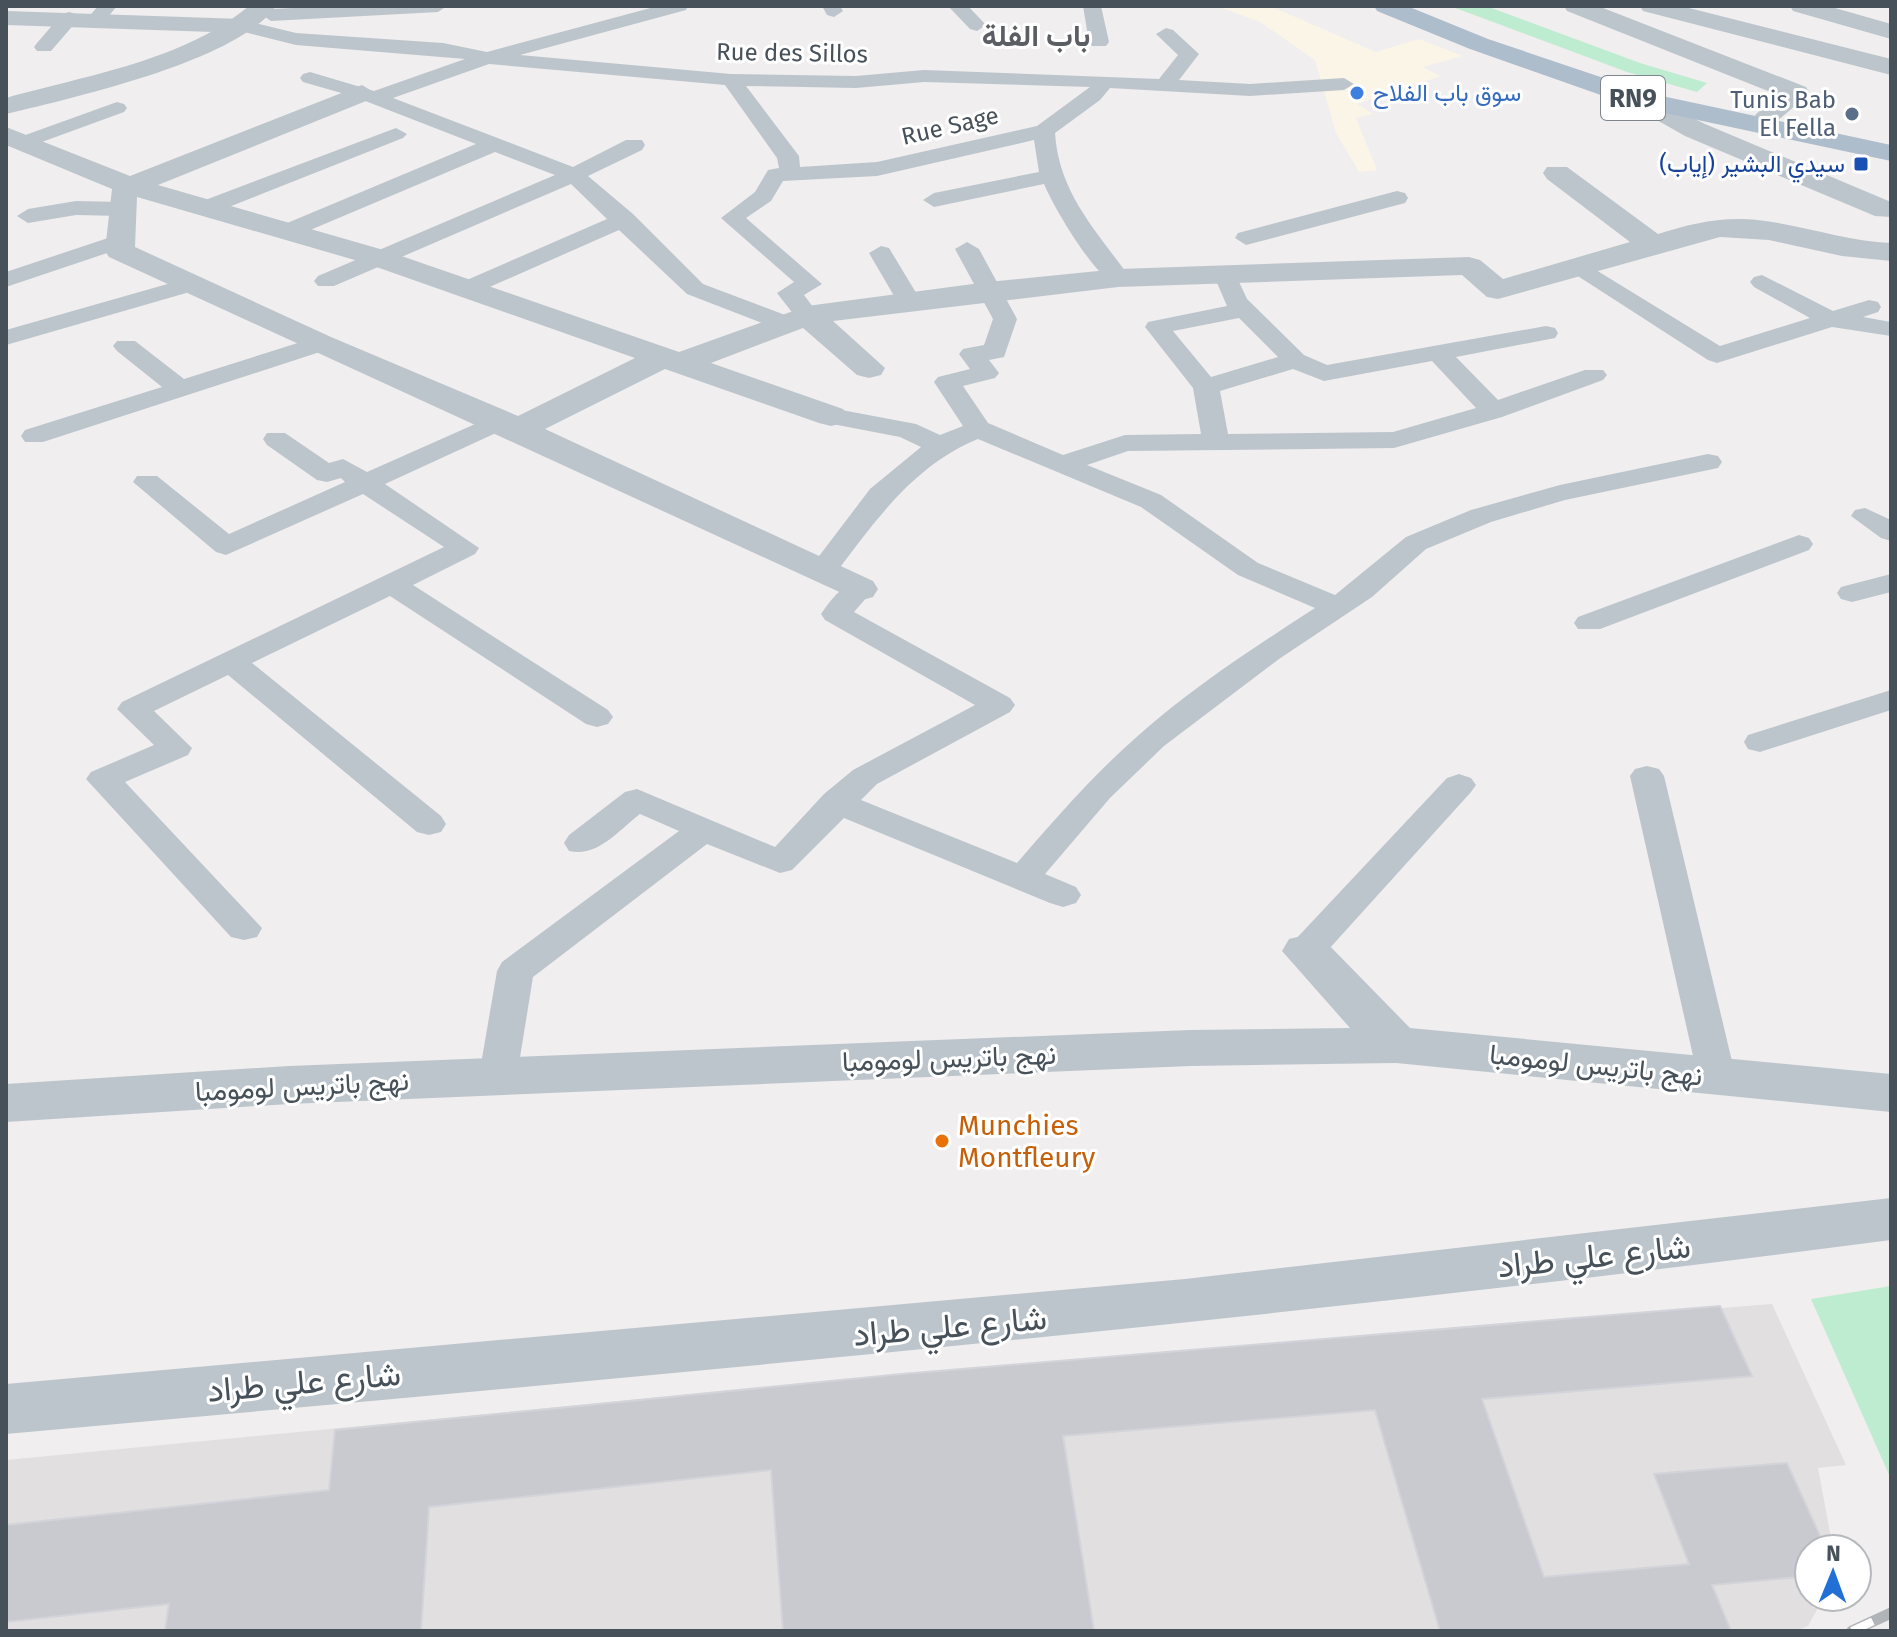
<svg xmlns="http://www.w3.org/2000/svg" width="1897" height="1637" font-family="'Fira Sans',Vazirmatn,sans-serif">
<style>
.commercial{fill:#fbf5e7}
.education{fill:#e1dfdf}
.green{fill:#beecd0}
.building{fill:#c8cad0;stroke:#d2d4d9;stroke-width:2}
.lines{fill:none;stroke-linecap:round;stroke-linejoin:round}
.pedestrian{fill:#bdc5cc;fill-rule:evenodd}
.minor{fill:#bdc5cc;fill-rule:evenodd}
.tertiary{fill:#bdc5cc;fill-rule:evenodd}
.primary{fill:#aebdcb;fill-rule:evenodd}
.rail-casing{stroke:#b0b3b8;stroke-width:11}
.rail{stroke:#fff;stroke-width:8;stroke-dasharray:23;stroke-linecap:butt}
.shop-dot{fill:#3f7fe0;stroke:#fff;stroke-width:3}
.service-dot{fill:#5c6f8a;stroke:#fff;stroke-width:3}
.transit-dot{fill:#1a4fb4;stroke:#fff;stroke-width:3}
.food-dot{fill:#e8710a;stroke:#fff;stroke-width:3}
.labels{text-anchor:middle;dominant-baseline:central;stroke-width:6;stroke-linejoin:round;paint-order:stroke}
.far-street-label{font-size:24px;fill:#47515a;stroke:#fff}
.far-shop-label{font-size:24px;fill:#366cbe;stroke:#fff;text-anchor:start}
.far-service-label{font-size:24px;fill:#4e5e75;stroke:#fff;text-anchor:end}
.far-transit-label{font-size:24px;fill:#164399;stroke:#fff;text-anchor:end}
.shield{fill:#fff;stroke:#7e858c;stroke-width:2}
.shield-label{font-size:26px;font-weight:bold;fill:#47515a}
.street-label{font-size:28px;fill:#47515a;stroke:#fff}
.food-label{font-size:28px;fill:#c56008;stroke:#fff;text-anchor:start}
.far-district-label{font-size:30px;font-weight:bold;fill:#5b5e62;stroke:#fff}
.near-street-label{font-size:34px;fill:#47515a;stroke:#fff}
</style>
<rect width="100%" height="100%" fill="#f0eeee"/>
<!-- commercial -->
<path class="commercial" d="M1217,6H1270L1376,52L1419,39L1463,56L1422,67L1441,76L1357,104L1373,114L1356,118L1377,170L1359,172L1336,133L1315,60L1260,22Z"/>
<!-- education -->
<path class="education" d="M1772,1304L1846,1465L1818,1468L1833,1549H1809V1597H1824L1808,1626L1795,1631H6V1460L902,1374Z"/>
<!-- green -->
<path class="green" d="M1450,6H1486L1640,63L1707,83L1697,92L1627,72Z
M1891,1286V1479L1811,1299Z"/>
<!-- building -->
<path class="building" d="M1720,1306L1752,1376L1482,1399L1544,1577L1689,1564L1654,1474L1787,1463L1826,1549H1809V1576L1712,1585L1731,1631H1440L1375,1410L1063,1436L1094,1631H783L771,1470L429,1507L421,1631H165L169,1604L6,1622V1525L329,1490L335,1430L902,1374Z"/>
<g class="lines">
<!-- pedestrian -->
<path class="pedestrian" d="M98,6H117L103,23H89L87,19Z
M334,6H447L438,12L271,21L262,15L271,9Z
M658,6H688L686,10L520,55L731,74L856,76L924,70L1159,79L1178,55L1156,34L1166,28L1173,30L1199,54L1179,80L1250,84L1344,78L1354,84L1344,90L1250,96L1110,88L1100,100L1055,133C1059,194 1097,231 1130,278L1118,285C1096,280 1053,206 1044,184L934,207L923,200L934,193L1039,172L1034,140L877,176L783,181L771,201L746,218L822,284L804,295L819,315L807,322L798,320L777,293L794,282L721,218L755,192L768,170L779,168L777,158L725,85L489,64L393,98L573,167L626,140H642L645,145L642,150L588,176L633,214L703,284L793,318L796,323L793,328H775L687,294L619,230L476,293H460L456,288L460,283L607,219L571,184L334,286H318L314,281L318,276L555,175L495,152L296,236H280L277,231L280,226L476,144L355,97L303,82L300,78L303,74L310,72L374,91L465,59L296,45L236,30V22L243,20L296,33L443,43L487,52ZM924,82L1090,87L1037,126L877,162L800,167L799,156L746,86L856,88Z
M822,6H840L843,11L834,17L827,15Z
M948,6H968L986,25L977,31L970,29Z
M1083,6H1101L1109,42L1106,46H1092L1089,42Z
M69,12L76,14V22L51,51H37L34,47L37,43L62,14Z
M117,102L124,104L127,108L124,112L31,146H17L13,142L17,138Z
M396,128L407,134L403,138L216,212H200L197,207L200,202Z
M1397,191L1405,193L1408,198L1405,203L1246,245L1235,238L1238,233Z
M76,201L122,202L133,209L122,216L76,215L28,223L17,216L28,209Z
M120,234L132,241L128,246L6,287V272Z
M967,242L979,249L1017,319L1004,357L989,360L999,373L995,378L963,386L988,423L1063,455L1125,435L1201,434L1193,388L1145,327L1148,322L1227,306L1214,276L1226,269L1234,271L1247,299L1304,355L1327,365L1546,326L1555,328L1558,333L1555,338L1456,357L1498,400L1585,370H1603L1607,375L1603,380L1502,417L1394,448L1128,451L1087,465L1161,495L1258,563L1335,595L1406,537L1471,510L1560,485L1708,454L1718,456L1722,462L1718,468L1565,500L1491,522L1426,549L1372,597L1279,659L1164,746L1110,798L1045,874L1076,887L1081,895L1076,903L1063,907L1050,903L844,818L792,870L780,873L707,844L533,977L517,1076L512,1086L498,1090L484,1086L479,1076L497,971L502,962L679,831L640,814C619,830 597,858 569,851L564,843L569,835L625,792L637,789L775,847L824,794L853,770L975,705L825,620L821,614C833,597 847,577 869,583L874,589L854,612L1010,698L1015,705L1010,712L877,784L861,800L1017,863C1056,818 1095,773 1140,734C1193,687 1255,647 1315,608L1238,575L1141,507L978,439C912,466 874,523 832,578H812L807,572L870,489L921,447L900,437L822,422L818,416L822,410L831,408L916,424L940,435L963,426L934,382L938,377L970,369L959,354L963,349L984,345L993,319L955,249ZM1239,318L1278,357L1211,377L1173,331ZM1432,361L1476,408L1393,432L1228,434L1220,391L1293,369L1324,381Z
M881,246L889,248L921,301L918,306H900L897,301L869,253Z
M1578,259L1720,346L1810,318L1754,287L1750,282L1754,277L1762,275L1833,311L1869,300L1878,302L1881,307L1878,312L1863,317L1891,322V336L1832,327L1717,363L1708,360L1570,271L1566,266Z
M192,277L200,279L204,284L200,289L6,345V330Z
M320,336L333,344L329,349L43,442H25L21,436L25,430L162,387L117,351L113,346L117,341H135L184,379Z
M500,413L509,415L513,421L509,427L385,484L479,548L475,554L413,585L608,710L613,717L608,724L597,727L586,724L390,596L252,663L441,816L446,824L441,832L429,835L417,832L228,675L154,711L192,748L188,755L125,782L262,928L257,937L244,940L231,937L86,779L91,772L154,745L117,709L122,702L444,547L363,494L226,555L216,552L133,482L137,476H157L229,534L345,482L341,478L327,482L317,480L267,445L263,439L267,433H285L329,463L343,459L367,472Z
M1865,508L1891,520V541L1881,538L1851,516L1855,510Z
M1799,535L1809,538L1813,544L1809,550L1600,629H1578L1574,623L1578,617Z
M1891,574V592L1852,602L1841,599L1837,593L1841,587Z
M1891,690V710L1760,752L1748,749L1744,742L1748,735Z
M1647,766L1659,769L1664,776L1736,1078L1731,1088L1717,1092L1703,1088L1698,1078L1630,776L1635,769Z
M1459,774L1471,778L1476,785L1471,792L1319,960L1306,964L1293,960L1288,951L1293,942L1447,778Z"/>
<!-- minor -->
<path class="minor" d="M1564,6H1598L1806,87L1810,93L1777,121H1759L1755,115L1778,95L1567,11Z
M1640,6H1681L1891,59V75L1643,11Z
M1790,6H1828L1891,24V39L1793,11Z
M6,11L243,19L255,26L243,33L6,25Z
M362,85L375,93L371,99L158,185L387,251L679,352L807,306L988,282L1118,269L1469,257L1480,260L1503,279L1630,242L1547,179L1543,173L1547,167H1567L1658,234C1686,225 1714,218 1743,219C1793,221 1841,241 1891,243V261L1842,256L1769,240L1720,237L1498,299L1487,297L1462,275L1118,287L833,321L885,368L881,375L869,378L857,375L803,328L711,363L843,409L848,416L843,423L831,426L819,423L665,369L545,429L873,581L878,589L873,597L859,601L109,257L105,251L112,189L6,145V127L130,176ZM137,197L365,263L635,358L518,416L331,337L135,247Z
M1641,92L1705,124L1891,202V217L1875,216L1685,136L1632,106L1628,100L1632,94Z
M1306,935L1323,939L1410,1028L1891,1074V1112L1396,1063L1190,1066L289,1104L6,1122V1084L289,1066L1190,1030L1350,1028L1282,951L1289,939Z"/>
<!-- tertiary -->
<path class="tertiary" d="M249,6H276C238,61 71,98 6,114V98C87,75 183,61 249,6Z
M1891,1198V1240C1264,1322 635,1377 6,1434V1384L1185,1279Z"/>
<!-- primary -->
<path class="primary" d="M1374,6H1407L1488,39L1648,93L1891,145V161L1632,106L1470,49L1377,11Z"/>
<defs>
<path id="rail" d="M1852,1631L1891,1613"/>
</defs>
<!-- rail casing -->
<use href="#rail" class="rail-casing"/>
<!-- rail -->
<use href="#rail" class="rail"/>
</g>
<!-- markers -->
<circle class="shop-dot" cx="1357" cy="93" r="8"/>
<circle class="service-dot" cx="1852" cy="114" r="8"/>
<rect class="transit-dot" x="1853" y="156" width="16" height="16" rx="4"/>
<circle class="food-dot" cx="942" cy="1141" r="8"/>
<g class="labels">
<!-- far-street labels -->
<g class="far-street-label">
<text transform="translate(792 53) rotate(1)">Rue des Sillos</text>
<text transform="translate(950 126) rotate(-13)">Rue Sage</text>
</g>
<!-- far-shop labels -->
<g class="far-shop-label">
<text x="1373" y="93">سوق باب الفلاح</text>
</g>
<!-- far-service labels -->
<g class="far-service-label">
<text x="1836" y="100">Tunis Bab<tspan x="1836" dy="28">El Fella</tspan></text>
</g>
<!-- far-transit labels -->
<g class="far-transit-label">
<text x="1845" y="164">سيدي البشير (إياب)</text>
</g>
<!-- shield labels -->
<rect class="shield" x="1601" y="76" width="64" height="44" rx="6"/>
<g class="shield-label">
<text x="1633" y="98">RN9</text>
</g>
<!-- street labels -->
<g class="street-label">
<text transform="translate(949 1058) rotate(-2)">نهج باتريس لومومبا</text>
<text transform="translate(1596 1065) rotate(6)">نهج باتريس لومومبا</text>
<text transform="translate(302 1086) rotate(-3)">نهج باتريس لومومبا</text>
</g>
<!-- food labels -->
<g class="food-label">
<text x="958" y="1125">Munchies<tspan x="958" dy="32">Montfleury</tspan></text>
</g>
<!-- far-district labels -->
<g class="far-district-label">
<text x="1036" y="36">باب الفلة</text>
</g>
<!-- near-street labels -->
<g class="near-street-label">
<text transform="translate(1594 1256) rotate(-6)">شارع علي طراد</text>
<text transform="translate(950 1326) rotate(-5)">شارع علي طراد</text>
<text transform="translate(304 1382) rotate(-5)">شارع علي طراد</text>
</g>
</g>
<!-- border -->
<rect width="1897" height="1637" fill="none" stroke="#47515a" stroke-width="16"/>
<!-- north arrow -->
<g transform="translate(1833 1573) rotate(1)"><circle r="38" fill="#ffffff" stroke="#b5b9bd" stroke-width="2"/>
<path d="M0-6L14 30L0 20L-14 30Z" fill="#2270d6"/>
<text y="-12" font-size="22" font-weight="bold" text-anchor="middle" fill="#47515a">N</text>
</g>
</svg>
